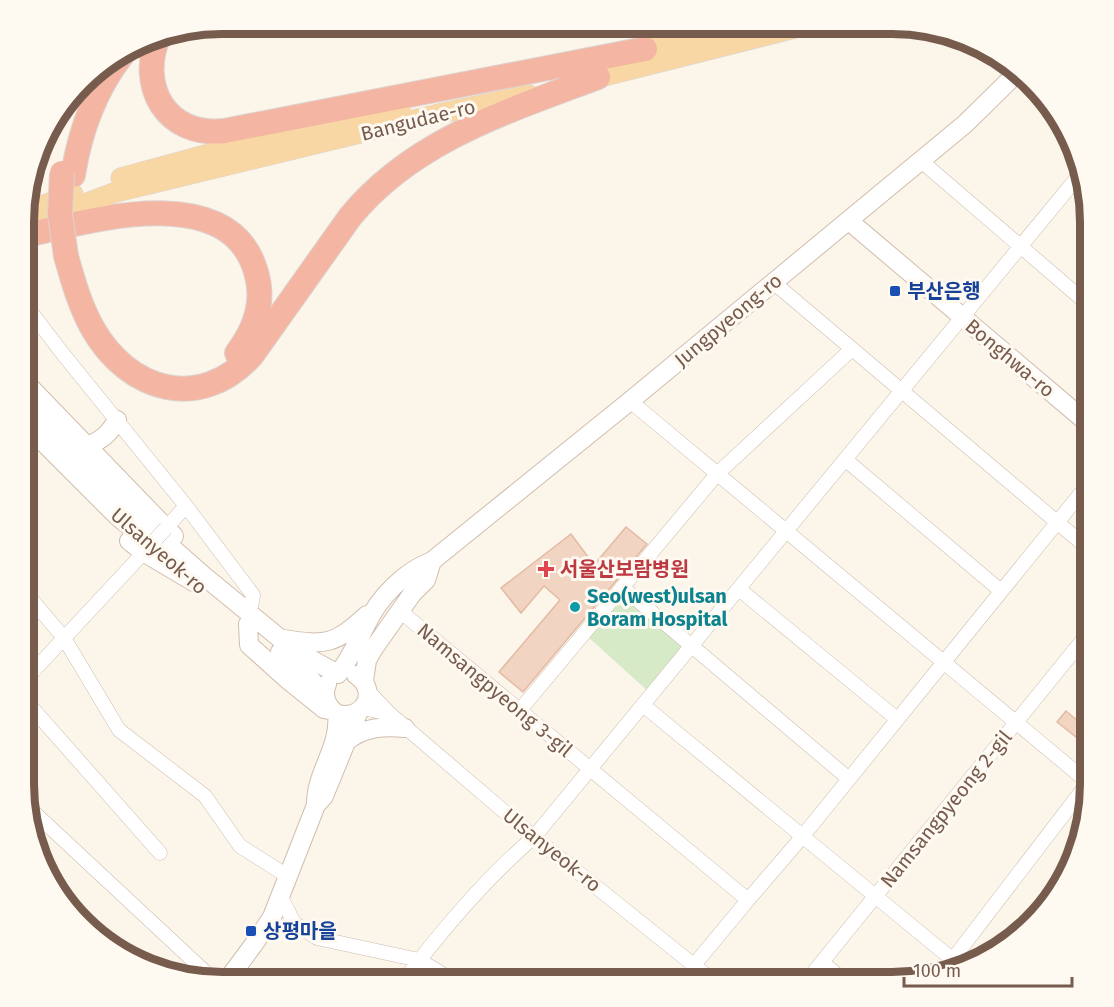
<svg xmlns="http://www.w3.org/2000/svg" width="1114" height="1007" font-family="'Fira Sans','Noto Sans KR',sans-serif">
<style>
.green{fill:#d7eac8}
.building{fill:#f1d4c2;stroke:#e3baa3;stroke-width:1.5}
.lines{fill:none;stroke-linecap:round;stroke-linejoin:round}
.street-casing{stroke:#cebcaf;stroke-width:15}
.secondary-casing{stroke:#d1bdad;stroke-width:20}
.primary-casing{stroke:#dcd4d1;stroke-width:21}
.highway-casing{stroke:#dcd4d1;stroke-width:26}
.street{stroke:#fff;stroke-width:14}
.secondary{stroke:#fff;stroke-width:18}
.primary{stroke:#f8d7a5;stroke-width:20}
.highway{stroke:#f4b6a3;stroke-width:24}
.street-bridge-casing{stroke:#cebcaf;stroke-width:15;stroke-linecap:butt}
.highway-bridge-casing{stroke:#dcd4d1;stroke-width:26;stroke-linecap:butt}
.street-bridge{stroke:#fff;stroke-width:14}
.highway-bridge{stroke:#f4b6a3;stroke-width:24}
.transit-dot{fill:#1a4fb4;stroke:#fef9f1;stroke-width:2}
.health-dot{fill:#e0444e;stroke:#fef9f1;stroke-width:2}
.culture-dot{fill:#0f9aa8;stroke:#fef9f1;stroke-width:2}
.labels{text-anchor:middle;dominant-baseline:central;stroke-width:6;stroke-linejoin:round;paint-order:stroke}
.street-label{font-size:20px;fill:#775b4d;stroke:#fef9f1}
.transit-label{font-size:20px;font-weight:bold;fill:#164399;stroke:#fef9f1;text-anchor:start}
.health-label{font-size:20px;font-weight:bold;fill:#be3a42;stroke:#fef9f1;text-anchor:start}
.culture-label{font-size:20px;font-weight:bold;fill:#0d838f;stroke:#fef9f1;text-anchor:start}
.rim{fill:none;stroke:#775b4d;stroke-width:8}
</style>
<rect width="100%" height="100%" fill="#fcf5ea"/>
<!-- green -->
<path class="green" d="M622,592L687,646L649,692L586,635Z"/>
<!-- building -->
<path class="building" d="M626,527L647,544L523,692L499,672L560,600L544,586L521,613L501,588L571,534L594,565Z
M1066,711L1090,731V740L1086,745L1057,722Z"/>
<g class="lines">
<defs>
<path id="street" d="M920,160L1090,306
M773,282L1090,550
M27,307L63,354L186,506L253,595L250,613
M630,401L1090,784
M846,460L1001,591
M166,528L186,506
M622,587L849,779
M739,589L897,719
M26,593L64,638L119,730L205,796L240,846L289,877
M400,611L748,900L802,837L1090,482
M1074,650L1090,663
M25,680L148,548
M25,700L160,853
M643,705L964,969
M363,708L390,714L368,691
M520,710L717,474L852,349
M390,714L534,837L716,983
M26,805L215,981
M281,897L294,923L317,938L419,960L457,983
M953,959L1090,780
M822,962L847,983
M694,965L748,900
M402,983C441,931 485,879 534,837L1081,173
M805,983L1090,631"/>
<path id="secondary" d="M849,221L1090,425
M27,384L174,536
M27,404L136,516L204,576L294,650L338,674C351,658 357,642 366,625C379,597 404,572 432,561L426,580L412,594L374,648L367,660L364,681
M26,425L117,516L146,540
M87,446C102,440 109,434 117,420
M129,541L143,552L197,584
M432,561L630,401L965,124L1017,73
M248,624L249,645L288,680L324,709L331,710
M284,639C327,646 335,644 367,615
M280,652L305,673L325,695
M327,684C322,696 326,706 337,714C341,747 315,773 316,805L324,796L358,713
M337,714C364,721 380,691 356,675
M346,742C362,727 384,726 405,728
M225,983L254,944L272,917L316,805"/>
<path id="primary" d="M630,52L740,24
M584,81L811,24
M121,178L213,153L400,108
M28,211L73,194
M28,225L116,192L447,112L529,95"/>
<path id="highway" d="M159,35C137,86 166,137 224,131L645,49
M73,175C80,131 94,91 122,55
M27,235C92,220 230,180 256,272C265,301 255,329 237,353
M66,256C73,281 80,306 93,329C129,392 201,412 252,355L350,217C413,140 508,111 598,77"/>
</defs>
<!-- street casing -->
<use href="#street" class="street-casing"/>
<!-- secondary casing -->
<use href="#secondary" class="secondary-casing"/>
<!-- primary casing -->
<use href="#primary" class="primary-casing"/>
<!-- highway casing -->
<use href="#highway" class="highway-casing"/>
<!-- street -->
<use href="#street" class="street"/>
<!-- secondary -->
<use href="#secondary" class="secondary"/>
<!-- primary -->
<use href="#primary" class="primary"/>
<!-- highway -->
<use href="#highway" class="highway"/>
<defs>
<path id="street-bridge" d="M148,548L166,528"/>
<path id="highway-bridge" d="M62,173L60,214L66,256"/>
</defs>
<!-- street-bridge casing -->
<use href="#street-bridge" class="street-bridge-casing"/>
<!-- highway-bridge casing -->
<use href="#highway-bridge" class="highway-bridge-casing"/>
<!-- street-bridge -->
<use href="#street-bridge" class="street-bridge"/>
<!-- highway-bridge -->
<use href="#highway-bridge" class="highway-bridge"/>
</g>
<!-- markers -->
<g class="transit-dot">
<rect x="889" y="285" width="12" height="12" rx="3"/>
<rect x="245" y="925" width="12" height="12" rx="3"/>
</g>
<path class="health-dot" d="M543 560h6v6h6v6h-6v6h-6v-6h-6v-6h6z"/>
<circle class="culture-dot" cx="575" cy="607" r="6"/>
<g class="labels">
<!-- street labels -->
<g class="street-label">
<text transform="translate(418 120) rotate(-14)">Bangudae-ro</text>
<text transform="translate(728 320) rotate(-40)">Jungpyeong-ro</text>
<text transform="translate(1010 358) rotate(40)">Bonghwa-ro</text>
<text transform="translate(159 551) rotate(41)">Ulsanyeok-ro</text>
<text transform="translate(495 690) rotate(40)">Namsangpyeong 3-gil</text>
<text transform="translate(946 809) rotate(-51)">Namsangpyeong 2-gil</text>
<text transform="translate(552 850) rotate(39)">Ulsanyeok-ro</text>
</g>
<!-- transit labels -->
<g class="transit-label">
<text x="907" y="291">부산은행</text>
<text x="263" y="931">상평마을</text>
</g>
<!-- health labels -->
<g class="health-label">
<text x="560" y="569">서울산보람병원</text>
</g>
<!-- culture labels -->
<g class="culture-label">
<text x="587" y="596">Seo(west)ulsan<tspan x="587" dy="23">Boram Hospital</tspan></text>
</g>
</g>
<!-- crop -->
<path d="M0 0H1114V1007H0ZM222 34H892A188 188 0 0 1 1080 222V784A188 188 0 0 1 892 972H222A188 188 0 0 1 34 784V222A188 188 0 0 1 222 34Z" fill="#fef9f1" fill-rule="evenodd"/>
<path class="rim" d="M222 34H892A188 188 0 0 1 1080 222V784A188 188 0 0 1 892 972H222A188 188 0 0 1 34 784V222A188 188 0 0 1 222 34Z"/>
<!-- scale -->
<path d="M904 977v9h168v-9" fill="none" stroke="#775b4d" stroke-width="3"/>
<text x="913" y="977" font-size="18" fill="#775b4d" stroke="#fef9f1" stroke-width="4.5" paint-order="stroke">100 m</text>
</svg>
